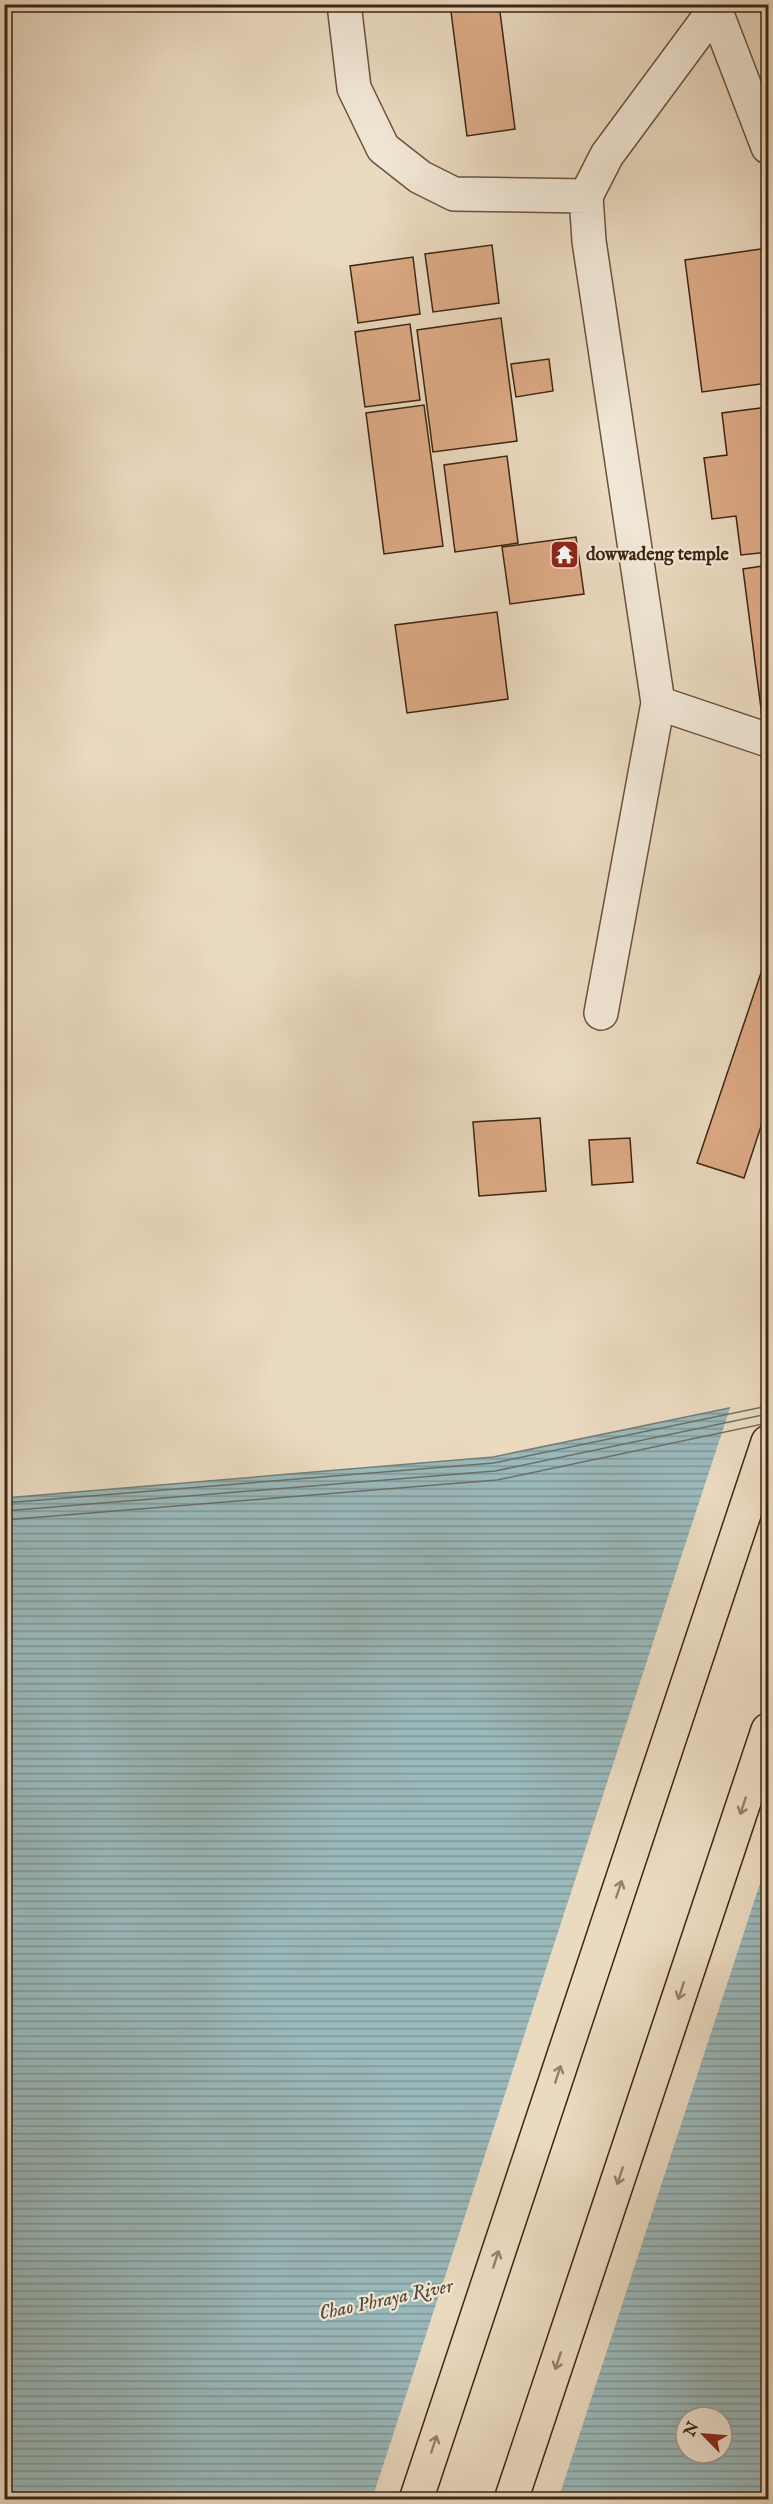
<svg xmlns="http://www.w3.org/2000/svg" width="773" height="2504" font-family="'IM FELL English',serif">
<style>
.water{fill:url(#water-rules);stroke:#767e77;stroke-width:1.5;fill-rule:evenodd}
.pier{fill:#eadac0}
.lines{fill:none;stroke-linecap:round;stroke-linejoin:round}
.shore{stroke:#6c6f66;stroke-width:1.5}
.building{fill:#dcaa86;stroke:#3f2511;stroke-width:1.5}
.minor-casing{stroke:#6a523d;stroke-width:36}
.major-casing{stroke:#3f2511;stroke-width:36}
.minor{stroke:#f1e7d6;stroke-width:33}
.major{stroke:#eadac0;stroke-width:33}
.oneway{stroke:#948068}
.labels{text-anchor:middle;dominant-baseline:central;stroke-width:4.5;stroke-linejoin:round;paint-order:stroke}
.poi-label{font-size:18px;font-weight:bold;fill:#3f2511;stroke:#f1e7d6;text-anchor:start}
.water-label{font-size:20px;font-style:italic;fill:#564a3c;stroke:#f1e7d6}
</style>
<defs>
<pattern id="water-rules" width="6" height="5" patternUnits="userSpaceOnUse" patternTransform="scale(1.5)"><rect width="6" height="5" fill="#9ab9bb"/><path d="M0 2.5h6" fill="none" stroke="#7f9697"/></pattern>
</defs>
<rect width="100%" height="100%" fill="#eadac0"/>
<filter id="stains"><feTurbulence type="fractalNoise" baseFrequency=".00333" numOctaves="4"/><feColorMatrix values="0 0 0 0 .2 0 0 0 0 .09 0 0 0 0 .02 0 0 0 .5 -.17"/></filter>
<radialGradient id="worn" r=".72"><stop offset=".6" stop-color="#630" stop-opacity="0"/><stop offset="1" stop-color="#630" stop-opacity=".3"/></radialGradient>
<!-- water -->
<path class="water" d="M768,1400V2499L5,2500V1498L493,1457ZM686,2417H722V2453H686Z"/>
<!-- pier -->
<path class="pier" d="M768,1397V1859L558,2500L372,2499L731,1405Z"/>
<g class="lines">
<!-- shore -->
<path class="shore" d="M4,1503L494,1463L768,1406
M4,1511L495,1471L768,1414
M4,1520L497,1480L768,1423"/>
</g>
<!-- building -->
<path class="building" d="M450,4H499L515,129L467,136Z
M492,245L499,303L433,312L425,254Z
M768,248V383L702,392L685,260Z
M413,257L420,314L358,323L350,266Z
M501,318L517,441L433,452L417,330Z
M410,324L420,400L365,407L355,332Z
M549,359L553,391L516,397L511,364Z
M424,405L443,546L384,554L366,413Z
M768,407V552L741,555L736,516L712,519L704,458L727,455L722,413Z
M507,456L518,543L455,552L444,465Z
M576,537L584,594L510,604L502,547Z
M768,565V723L763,724L743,569Z
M497,612L508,699L407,713L395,625Z
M764,964L768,965V1105L744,1178L697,1163Z
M540,1118L546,1191L479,1196L473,1122Z
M630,1138L633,1182L592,1185L589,1140Z"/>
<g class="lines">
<defs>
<path id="minor" d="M344,4L354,88L383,148L420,177L454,194L586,196
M715,4V9L607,155L586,196L589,241L658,703L768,740
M715,9L768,147
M601,1013L658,703"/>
<path id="major" d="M416,2500L768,1442
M511,2500L768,1730"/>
</defs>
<!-- minor casing -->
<use href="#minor" class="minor-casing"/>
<!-- major casing -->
<use href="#major" class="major-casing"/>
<!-- minor -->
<use href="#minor" class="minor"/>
<!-- major -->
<use href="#major" class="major"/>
</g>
<!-- one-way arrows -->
<defs><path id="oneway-shaft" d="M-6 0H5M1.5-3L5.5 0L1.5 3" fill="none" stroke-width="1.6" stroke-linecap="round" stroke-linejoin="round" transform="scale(1.5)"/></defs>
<g class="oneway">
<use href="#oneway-shaft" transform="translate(743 1806) rotate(108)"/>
<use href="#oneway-shaft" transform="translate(619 1889) rotate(-72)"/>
<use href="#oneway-shaft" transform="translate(681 1991) rotate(108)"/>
<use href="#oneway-shaft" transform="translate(558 2074) rotate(-72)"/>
<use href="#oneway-shaft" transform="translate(620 2176) rotate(108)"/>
<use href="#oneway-shaft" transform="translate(496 2259) rotate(-72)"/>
<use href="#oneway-shaft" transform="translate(558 2361) rotate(108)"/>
<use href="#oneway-shaft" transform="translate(434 2444) rotate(-72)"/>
</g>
<!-- icons -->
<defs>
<symbol id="temple-square" viewBox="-11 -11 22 22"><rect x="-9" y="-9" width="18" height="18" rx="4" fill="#8f2418" stroke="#f1e7d6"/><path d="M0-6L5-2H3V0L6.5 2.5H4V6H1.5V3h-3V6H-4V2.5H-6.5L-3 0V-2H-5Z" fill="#fff"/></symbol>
</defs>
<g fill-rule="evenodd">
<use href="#temple-square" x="548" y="538" width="33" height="33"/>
</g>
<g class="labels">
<!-- poi labels -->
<g class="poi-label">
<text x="586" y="555">dowwadeng temple</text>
</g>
<!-- water labels -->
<g class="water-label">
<text transform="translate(386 2300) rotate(-12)">Chao Phraya River</text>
</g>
</g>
<!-- margin -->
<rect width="773" height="2504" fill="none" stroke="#eadac0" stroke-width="24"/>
<rect x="6" y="6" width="761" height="2492" fill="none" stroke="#3f2511" stroke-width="3"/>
<rect x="12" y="12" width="749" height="2480" fill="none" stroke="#3f2511" stroke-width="1.5"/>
<!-- north arrow -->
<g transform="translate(704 2435) rotate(295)"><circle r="28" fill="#f1e7d6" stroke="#aa9987" stroke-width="1.5"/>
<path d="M0-4.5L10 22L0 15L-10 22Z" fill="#8f2418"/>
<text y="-9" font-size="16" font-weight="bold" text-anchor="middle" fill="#3f2511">N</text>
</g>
<rect width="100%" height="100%" filter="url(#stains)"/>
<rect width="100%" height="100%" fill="url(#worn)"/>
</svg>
